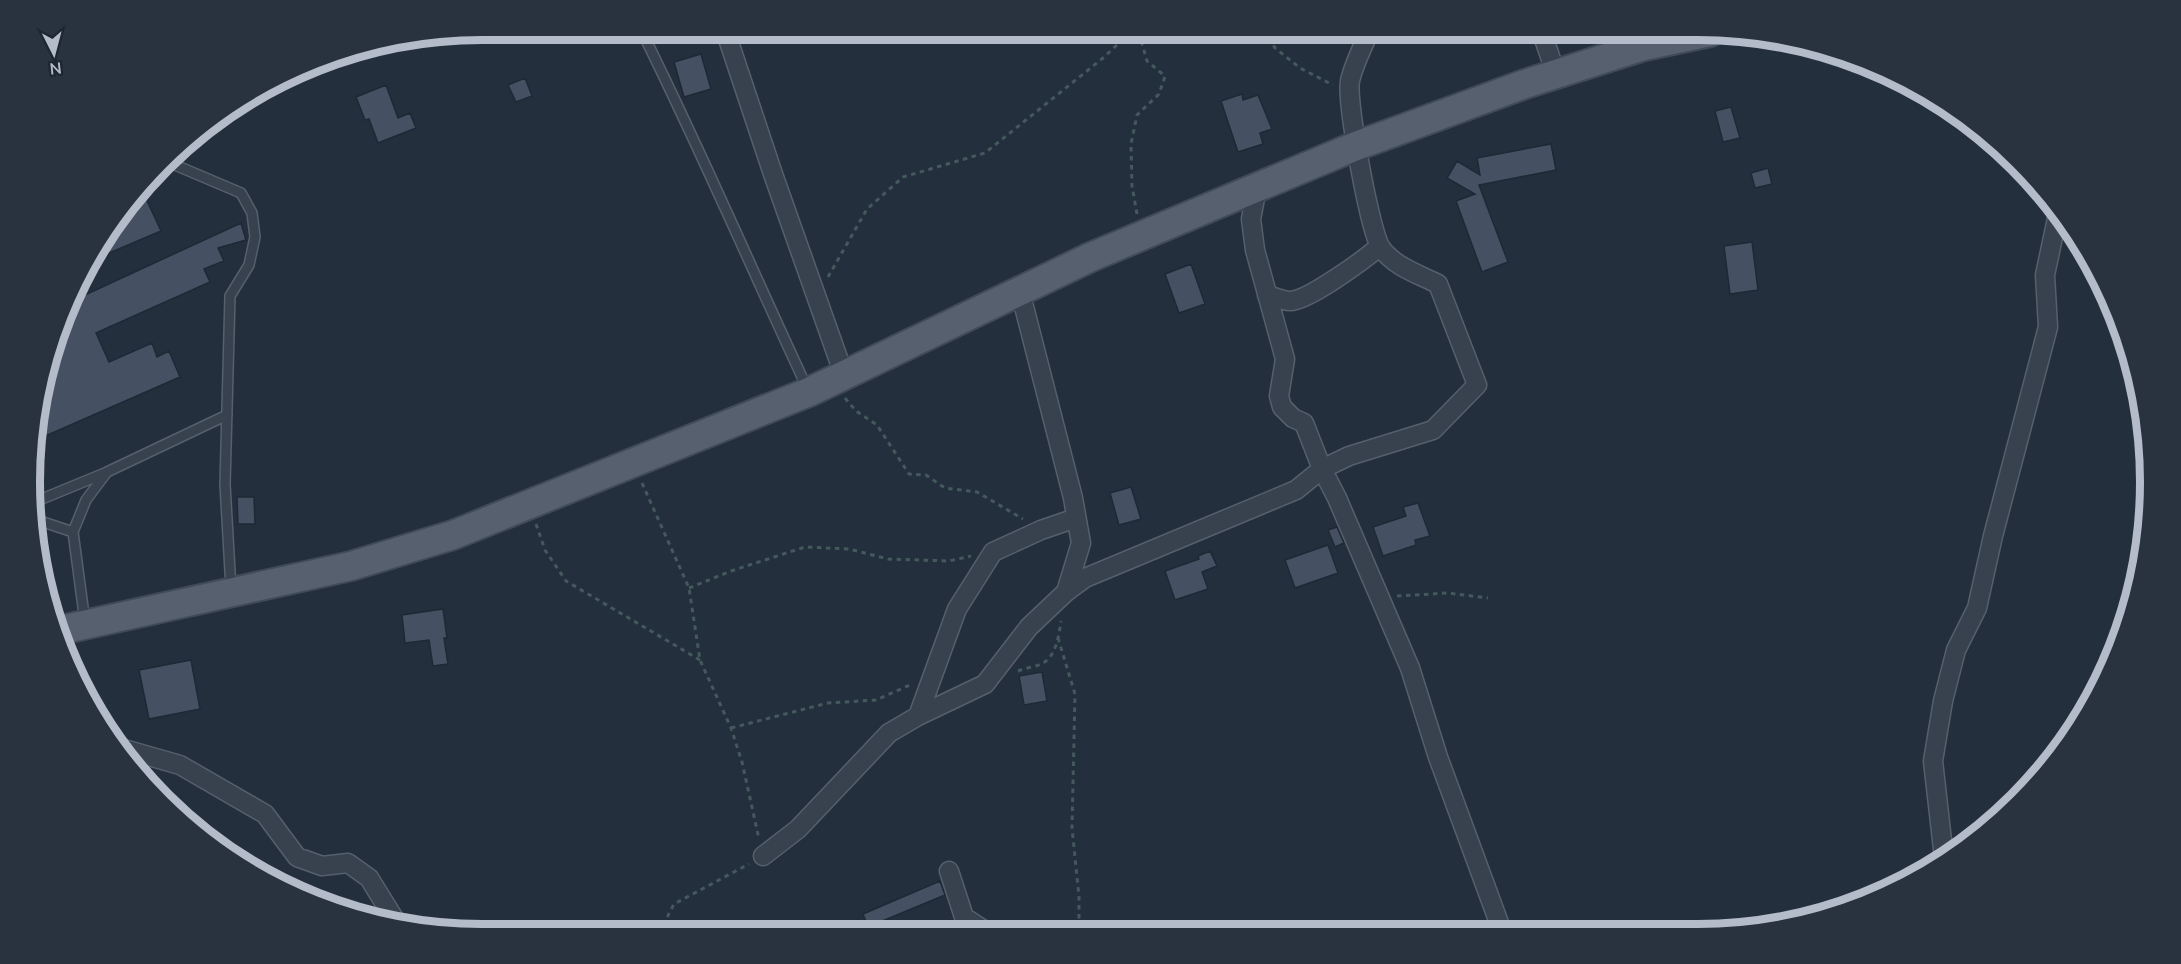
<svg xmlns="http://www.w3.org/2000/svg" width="2181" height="964" font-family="'Nunito Sans',sans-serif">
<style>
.building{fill:#455162;stroke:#1f2835;stroke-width:1.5}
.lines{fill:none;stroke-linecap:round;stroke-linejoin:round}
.lane-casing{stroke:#565f6c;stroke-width:12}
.street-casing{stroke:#565f6c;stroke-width:21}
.primary-casing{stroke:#414a57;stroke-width:32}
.path{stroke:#44595c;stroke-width:3;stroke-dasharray:4.5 4.5;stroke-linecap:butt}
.lane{stroke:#38414e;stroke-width:9}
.street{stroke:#38414e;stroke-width:18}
.primary{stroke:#56606e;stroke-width:28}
.rim{fill:none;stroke:#b4bcc9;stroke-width:8}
</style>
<rect width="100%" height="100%" fill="#242f3e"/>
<!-- building -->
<path class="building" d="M701,54L711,89L684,97L674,62Z
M525,78L532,96L516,102L508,85Z
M386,85L398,118L410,113L416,128L378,143L369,119L365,120L356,97Z
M1242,94L1243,100L1258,95L1272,129L1260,133L1263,144L1238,152L1221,101Z
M1731,107L1740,138L1723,142L1715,111Z
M1551,144L1556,170L1479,185L1508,262L1482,272L1456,201L1475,194L1447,178L1457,161L1480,175L1477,158Z
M1768,168L1772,184L1755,188L1751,173Z
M143,192L161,231L88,262L90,256Z
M241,223L246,240L218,248L224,261L204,269L210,282L96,333L109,362L152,343L157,357L169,351L180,377L34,441L39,394L74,300Z
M1752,242L1758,290L1730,294L1724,246Z
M1191,264L1205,304L1179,313L1165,274Z
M1131,487L1141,519L1119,525L1110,493Z
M237,497H254L255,524H238Z
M1418,503L1430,536L1415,540L1416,545L1383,556L1373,527L1406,516L1403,507Z
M1337,527L1344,543L1335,547L1328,530Z
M1328,545L1338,573L1295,588L1285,560Z
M1210,551L1217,566L1202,572L1208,589L1175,600L1165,571L1199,559L1198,556Z
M443,609L447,638H444L448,664L433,666L429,640L405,643L402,615Z
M191,660L200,709L149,719L139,670Z
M1042,672L1047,701L1024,705L1019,676Z
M940,881L945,895L868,927L863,914Z"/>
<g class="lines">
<defs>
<path id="lane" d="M641,30C700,148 752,270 808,390
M168,162L241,193L252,213L255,237L249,265L230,296L225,484L231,589
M32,503L105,473
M34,519L73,532
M85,622L73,532L86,500L107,472L227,415"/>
<path id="street" d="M725,30L773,174L844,375
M1541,30L1556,74
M1257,188L1251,219L1255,250L1285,359L1279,396L1282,407L1293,418L1304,423L1322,469L1337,498L1410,668L1438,757L1502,931
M1267,295C1274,297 1283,301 1290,301C1308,301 1365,259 1380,246
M1066,592L1085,578L1296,490L1322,469L1349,456L1433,430L1477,385L1438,284C1418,274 1395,267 1381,248C1370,232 1346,101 1350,81C1353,66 1364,44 1370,30
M918,716L985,684L1029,627L1066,592L1081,543L1073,498L1020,291
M124,749L180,765L265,814L297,857L322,866L348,863L369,878L395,920
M763,856L798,829L889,733L918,716L957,609L993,552L1041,530L1076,518
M1944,858L1933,761L1943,701L1956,650L1977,608L1993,536L2048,327L2045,275L2059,209
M949,871L964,917L987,932"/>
<path id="primary" d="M61,630L351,566L453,535L809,392L1091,257L1356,146L1525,84L1644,46L1710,32"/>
</defs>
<!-- lane casing -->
<use href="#lane" class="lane-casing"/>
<!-- street casing -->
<use href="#street" class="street-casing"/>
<!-- primary casing -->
<use href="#primary" class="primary-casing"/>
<!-- path -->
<path class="path" d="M1264,30L1275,48L1300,68L1333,85
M1137,214L1132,186L1131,144L1137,115L1159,94L1165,76L1147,61L1138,30
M828,277L867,209L903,177L985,153L1103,58L1133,30
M845,398L856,411L877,425L909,474L926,475L945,488L977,492L1023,519
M642,483L689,588L700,660L731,728L742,762L759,839
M536,524L545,550L566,581L700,660
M689,588L731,571L805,547L849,549L888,559L949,561L971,556
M1397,596L1448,593L1488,598
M1058,638L1075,694L1072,828L1079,897V932
M1018,671C1025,668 1034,667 1041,664C1056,658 1059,635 1061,621
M731,728L828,703L876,700L910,685
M659,933L674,904L749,864"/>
<!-- lane -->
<use href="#lane" class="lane"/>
<!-- street -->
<use href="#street" class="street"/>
<!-- primary -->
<use href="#primary" class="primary"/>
</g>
<!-- crop -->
<path d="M0 0H2181V964H0ZM482 40H1698A442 442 0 0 1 2140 482V482A442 442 0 0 1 1698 924H482A442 442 0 0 1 40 482V482A442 442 0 0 1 482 40Z" fill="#29323f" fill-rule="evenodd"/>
<path class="rim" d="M482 40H1698A442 442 0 0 1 2140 482V482A442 442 0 0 1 1698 924H482A442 442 0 0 1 40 482V482A442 442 0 0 1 482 40Z"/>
<!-- north arrow -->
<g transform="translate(54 54) rotate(174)" stroke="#1d2633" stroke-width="4.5" paint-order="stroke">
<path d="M0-4.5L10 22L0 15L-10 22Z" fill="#b4bcc9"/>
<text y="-9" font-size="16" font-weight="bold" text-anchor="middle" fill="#b4bcc9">N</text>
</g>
</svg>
